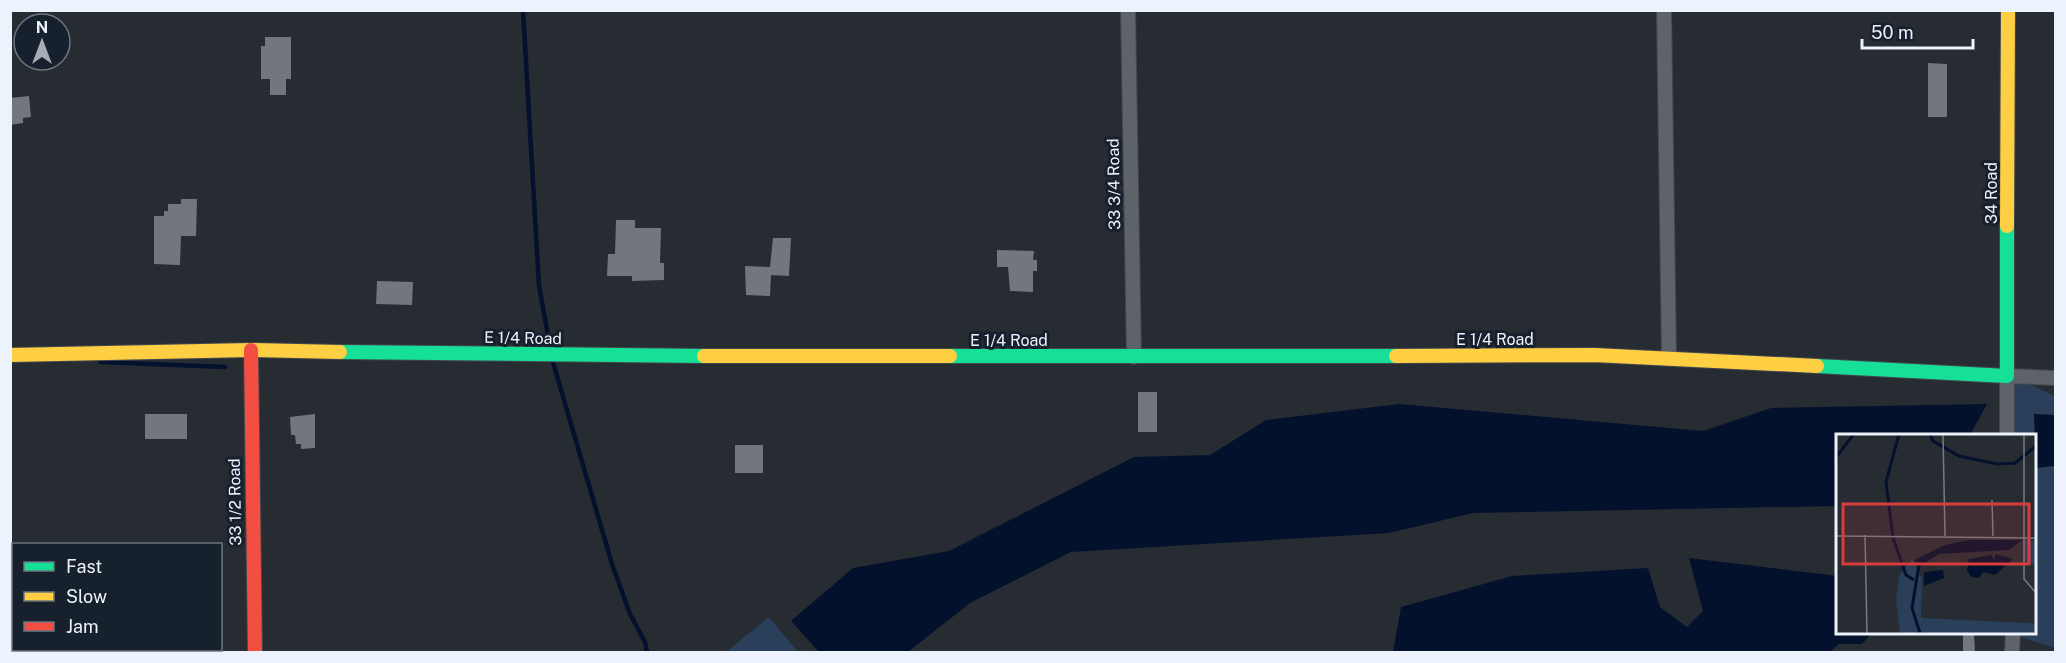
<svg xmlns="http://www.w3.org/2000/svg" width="2066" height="663" font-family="'Public Sans',sans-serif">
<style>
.green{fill:#2a3f5a}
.water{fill:#04112d}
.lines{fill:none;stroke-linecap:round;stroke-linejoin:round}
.stream{stroke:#04112d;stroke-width:4.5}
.building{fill:#72777d}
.street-casing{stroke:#43484e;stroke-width:16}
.fast-casing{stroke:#43484e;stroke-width:16}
.slow-casing{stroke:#43484e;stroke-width:16}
.jam-casing{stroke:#43484e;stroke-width:16}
.street{stroke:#5e6269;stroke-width:14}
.fast{stroke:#16e098;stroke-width:14}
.slow{stroke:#ffcf43;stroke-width:14}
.jam{stroke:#f24e42;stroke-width:14}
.labels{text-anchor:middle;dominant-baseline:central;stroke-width:6;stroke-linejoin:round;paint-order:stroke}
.street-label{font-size:16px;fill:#ecf3fc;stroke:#17212e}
.inset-river{fill:none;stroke:#04112d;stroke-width:3}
.inset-road{fill:none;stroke:#767c83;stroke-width:1.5}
.view{fill:#d83c3d;fill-opacity:0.15;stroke:#d83c3d;stroke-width:3}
.inset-edge{fill:none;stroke:#ecf3fc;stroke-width:3}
</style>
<rect width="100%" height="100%" fill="#272c33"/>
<!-- green -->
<path class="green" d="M2007,374L2055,396V648L2007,633L2034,632V435H2007Z
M769,617L798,652H726Z"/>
<!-- water -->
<path class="water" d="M1399,404L1703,431L1771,408L1987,404L1970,435H1838V506L1473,513L1389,533L1071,552L970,603L908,652H819L791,621L853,568L949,551L1134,457L1210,455L1266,420Z
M2034,414L2055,415V466L2036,468Z
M1689,558L1838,576V632H1873L1862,644H1839L1830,652H1393L1401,607L1512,576L1648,568L1660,607L1687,627L1703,611Z"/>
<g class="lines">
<!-- stream -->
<path class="stream" d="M523,10L539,286L551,351
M552,359L612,564L630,614L645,642L647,652
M100,362L225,367"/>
</g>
<!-- building -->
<path class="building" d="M265,37H291V79H286V95H270V79H261V46H265Z
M1928,63L1947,64V117H1928Z
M29,96L31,117L23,118V123L10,125V98Z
M181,199H197L196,236H181L180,265L154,264V216H164V211H168V204H181Z
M616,220H635V228H661L660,263H664V280L632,281V276H607L608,254H615Z
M773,238H791L789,276L771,275L770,296L746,295L745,266L770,267Z
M997,250L1034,251L1033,260H1037V271H1033V292L1010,291L1008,267H997Z
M377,281L413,282L412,305L376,304Z
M1138,392H1157V432H1138Z
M145,414H187V439H145Z
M315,414V448L301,449V444H296L295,435H291L290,417Z
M735,445H763V473H735Z
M1963,632H1974L1975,652H1963Z"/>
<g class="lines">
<defs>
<path id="street" d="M1128,10L1134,357
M1664,10L1669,359
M2007,435V376L2056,378
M2012,652L2013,632"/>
<path id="fast" d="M340,352L704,356
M950,356H1396
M1817,366L2007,376V226"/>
<path id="slow" d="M2007,226L2008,10
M10,355L251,350L340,352
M704,356H950
M1396,356L1594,355L1817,366"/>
<path id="jam" d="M251,350L255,652"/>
</defs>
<!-- street casing -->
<use href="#street" class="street-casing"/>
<!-- fast casing -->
<use href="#fast" class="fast-casing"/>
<!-- slow casing -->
<use href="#slow" class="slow-casing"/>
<!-- jam casing -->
<use href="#jam" class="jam-casing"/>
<!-- street -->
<use href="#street" class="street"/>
<!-- fast -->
<use href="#fast" class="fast"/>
<!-- slow -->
<use href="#slow" class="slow"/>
<!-- jam -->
<use href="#jam" class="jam"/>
</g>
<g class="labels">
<!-- street labels -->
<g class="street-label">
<text transform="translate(1114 184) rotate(-91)">33 3/4 Road</text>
<text transform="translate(1991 193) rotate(-90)">34 Road</text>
<text transform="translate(523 338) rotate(1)">E 1/4 Road</text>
<text x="1495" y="339">E 1/4 Road</text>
<text x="1009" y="340">E 1/4 Road</text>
<text transform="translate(235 502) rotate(-91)">33 1/2 Road</text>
</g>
</g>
<!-- overview -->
<g transform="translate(1836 434)">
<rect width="200" height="200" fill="#272c33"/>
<path d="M188,104L199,107V131L188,127ZM76,125L86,145L85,184L192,189L199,190V199H64L60,166L63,142Z" fill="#2a3f5a"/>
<path d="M133,106H186L173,116L103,120L84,132L78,126L109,111ZM159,120L177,125L159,141L147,138L143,144L135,143L131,136L133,125L155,121L159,126ZM107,136L108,144L88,152V138Z" fill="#04112d"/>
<path class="inset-river" d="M63,0L50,48L57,104L70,141L78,146M94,0L97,7L123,22L161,30L179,29L200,12M0,23L18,0M83,131L76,174L84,199"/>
<path class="inset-road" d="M107,0L109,102M188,0V145L200,159M156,66L157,102M29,101L31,199M0,102L200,104"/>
<path class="view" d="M7,70H193V130H7Z"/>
<rect width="200" height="200" class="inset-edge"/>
</g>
<!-- border -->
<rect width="2066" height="663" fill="none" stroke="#ecf3fc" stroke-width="24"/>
<!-- legend -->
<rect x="12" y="543" width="210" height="108" fill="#17212e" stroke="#6c7580" stroke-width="1.5"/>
<rect x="24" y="562" width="30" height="9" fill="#16e098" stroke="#6c7580" stroke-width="1.5"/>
<text x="66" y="573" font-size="18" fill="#ecf3fc">Fast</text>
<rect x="24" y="592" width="30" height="9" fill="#ffcf43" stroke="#6c7580" stroke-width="1.5"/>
<text x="66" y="603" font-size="18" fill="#ecf3fc">Slow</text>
<rect x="24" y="622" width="30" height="9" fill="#f24e42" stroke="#6c7580" stroke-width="1.5"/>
<text x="66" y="633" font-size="18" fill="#ecf3fc">Jam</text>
<!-- north arrow -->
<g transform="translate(42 42)"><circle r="28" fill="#17212e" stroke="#6c7580" stroke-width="1.5"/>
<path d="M0-4.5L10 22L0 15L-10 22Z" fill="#a7adb6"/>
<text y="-9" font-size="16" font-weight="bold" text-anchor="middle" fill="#ecf3fc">N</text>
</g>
<!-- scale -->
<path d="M1862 39v9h111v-9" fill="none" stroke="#ecf3fc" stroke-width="3"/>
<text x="1871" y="39" font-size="18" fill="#ecf3fc" stroke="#17212e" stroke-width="4.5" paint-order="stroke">50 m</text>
</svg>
